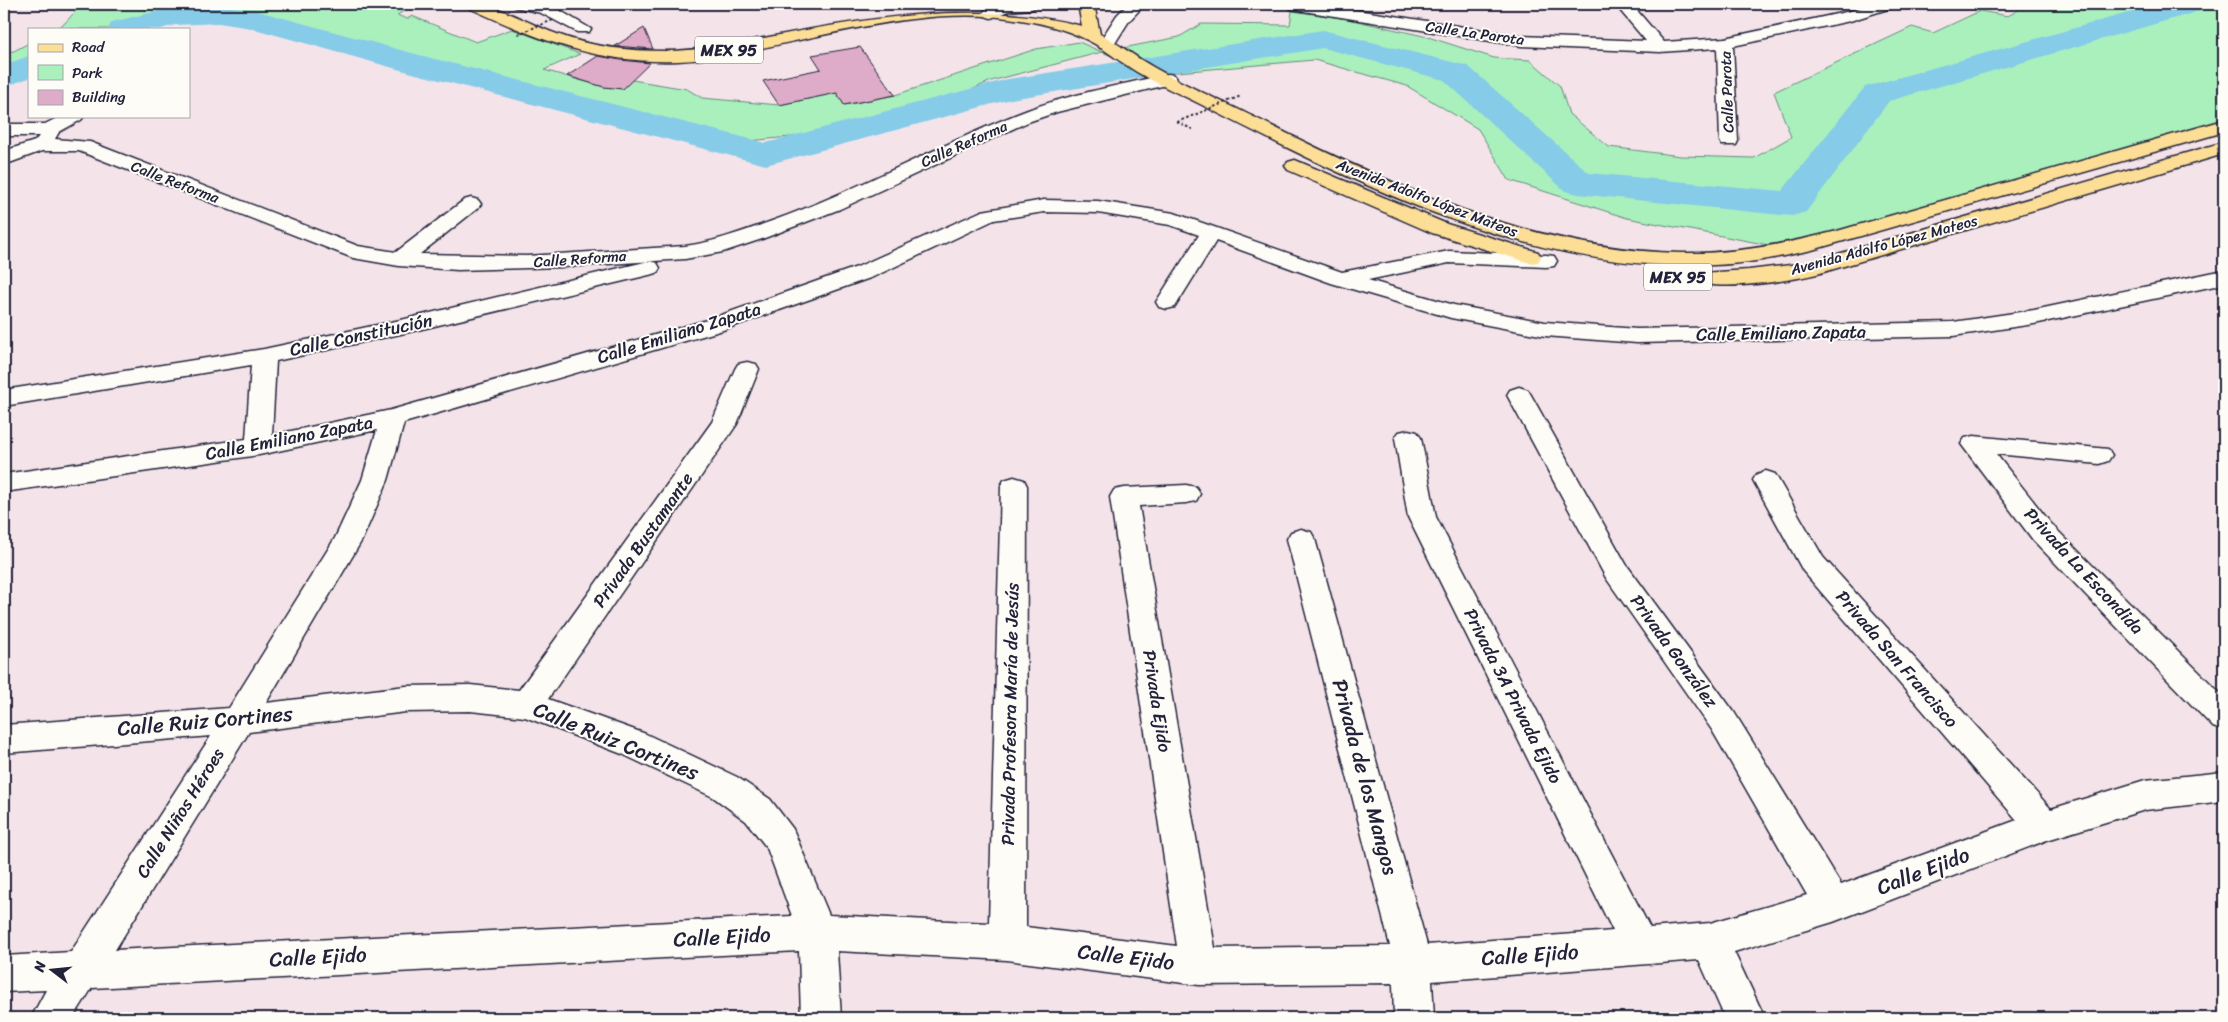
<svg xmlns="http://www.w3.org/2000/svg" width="2228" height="1022" font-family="Sriracha,sans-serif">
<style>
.green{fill:#a9f0bd;stroke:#66897c}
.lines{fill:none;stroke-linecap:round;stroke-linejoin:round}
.river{fill:#86cbe8;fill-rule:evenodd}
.building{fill:#deabc8;stroke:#22223b}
.minor-casing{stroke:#22223b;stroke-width:3}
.major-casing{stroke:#22223b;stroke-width:3}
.path{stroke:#22223b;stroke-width:2;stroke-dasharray:2.5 2.5;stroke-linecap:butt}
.minor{fill:#fdfcf7;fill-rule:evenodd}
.major{fill:#fdde96;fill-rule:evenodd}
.path-bridge{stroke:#22223b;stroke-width:2;stroke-dasharray:2.5 2.5;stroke-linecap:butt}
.labels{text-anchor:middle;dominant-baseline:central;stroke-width:4;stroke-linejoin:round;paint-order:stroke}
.far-street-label{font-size:15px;fill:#22223b;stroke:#fdfcf7}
.shield{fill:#fdfcf7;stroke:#646373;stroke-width:1}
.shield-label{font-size:16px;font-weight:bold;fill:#22223b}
.street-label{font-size:18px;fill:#22223b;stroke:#fdfcf7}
.near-street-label{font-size:21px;fill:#22223b;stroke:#fdfcf7}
</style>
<rect width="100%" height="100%" fill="#f4e4e9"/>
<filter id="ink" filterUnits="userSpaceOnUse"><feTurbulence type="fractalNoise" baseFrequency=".02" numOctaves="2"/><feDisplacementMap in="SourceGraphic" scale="10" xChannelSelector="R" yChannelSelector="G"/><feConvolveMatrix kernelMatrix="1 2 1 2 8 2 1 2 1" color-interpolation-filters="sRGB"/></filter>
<g filter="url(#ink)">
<!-- green -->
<path class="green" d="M82,4H353L350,6L363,8L372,4H386L406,10L397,15L407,19L412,16L476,42L512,29L580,54L544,70L604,87L623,89L632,80L687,89L702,98L779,105L836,93L845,105L895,95L1036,49L1079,42L1102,52L1179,37L1201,24L1290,25L1292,11L1348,19L1428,37L1494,58L1530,60L1560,86L1569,114L1609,147L1681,156L1754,158L1791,137L1774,92L1912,27L1933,33L1980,11L2008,16L2028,4H2224V126L1795,250L1627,218L1509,180L1478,129L1407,86L1314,60L1155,74L1102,52L991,81L924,111L832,133L738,142L664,134L437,63L271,18L238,14L202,15L143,22L118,29H55L65,23Z
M29,43V66L4,77V52L14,51Z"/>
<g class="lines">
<!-- river -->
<path class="river" d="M2160,4H2207L2203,10L1889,101L1806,212L1792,216L1578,194L1565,191L1444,80L1323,48L1011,99L766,165L397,69L251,28L219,23L175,25L161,29H108L112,22L175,7L219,5L254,10L419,55L766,143L1008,79L1323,30L1468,66L1589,173L1782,191L1865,87Z
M29,56V78L4,87V65Z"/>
</g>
<!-- building -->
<path class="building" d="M644,28L653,49L615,46Z
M860,47L895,95L844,105L837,93L779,105L763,81L821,69L812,55Z
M598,56L621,60L650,63L623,89L604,87L567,76Z"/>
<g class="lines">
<defs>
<path id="minor" d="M513,4H568L559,10L591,29L589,32H577L541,13L515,7Z
M999,4H1040L1032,9L1008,11L991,18L985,16L983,13L985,10Z
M1128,4H1145L1129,21L1112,48H1100L1098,44L1117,15Z
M1283,4H1319L1521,36L1646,41L1618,8L1619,4H1635L1634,7L1664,42L1725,38L1846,12L1873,4H1896L1894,7L1850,21L1733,46L1738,141L1736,145H1722L1720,141L1717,48L1660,52L1521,46L1291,9Z
M1168,74L1174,75L1177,79L1174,83L1057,112L1028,122L840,209L762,239L723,252L685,259L562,267L458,270L399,266L353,258L79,151H42L4,165V151L35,141L39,136H4V124H45L61,116H84L81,120L59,132L55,139L90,142L358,246L396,252L464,200L471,198L478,200L481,204L478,208L420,254L527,256L685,246C715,242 744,231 772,221C855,191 933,148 1015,115C1063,95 1117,86 1168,74Z
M1044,200L1098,201L1174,213L1342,272L1449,251L1546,255L1554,256L1557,261L1554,266L1546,267L1449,263L1368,280L1454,305L1545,322L1637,329L1953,322L2034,310L2224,270V284L2034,324L1953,336L1637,343L1545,336L1451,318L1331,283L1216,241L1175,307L1167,309L1159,307L1156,302L1199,235L1170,225L1098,213L1044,212L994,220L873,277L723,330L404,423L388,480L362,540L266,703L406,686L470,685L519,690L712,422L735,369L738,364L747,362L756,364L759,369L737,424L548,699L646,734L737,777L770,799L793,829L829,915L989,923L1001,486L1004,480L1014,477L1024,480L1027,486L1026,927L1177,946L1110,497L1114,490L1124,488L1186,485L1196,487L1200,494L1196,501L1186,503L1139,506L1215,948L1390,946L1287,539L1291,532L1301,529L1311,532L1315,539L1427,945L1613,931L1408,517L1395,438L1399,432L1408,430L1417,432L1421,438L1436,517L1650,928L1710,923L1807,895L1712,730L1606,578L1507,395L1510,390L1519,387L1528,390L1531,395L1626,564L1734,712L1841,885L2017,820L1803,571L1753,480L1757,474L1766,471L1775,474L1823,557L2051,809L2145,780L2224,772V801L2145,810L2047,840L1833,922L1734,952L1765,1018H1725L1699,960L1432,981L1434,1018H1394L1393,983L1199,985L1007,960L837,951L841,1018H801L799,951L92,988L73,1018H31L46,990L4,992V956L71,952L211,736L4,753V725L229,708L335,538L362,480L377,430L259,455L4,492V474L246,439L251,365L4,406V390L264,349L405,319L649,261L657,263L660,268L657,273L649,275L405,333L276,361L272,435L391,410L707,320L857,267L982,211ZM470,711L525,717L622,754L713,797L746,821L767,848L792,916L115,950L249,732L406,712Z
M1974,436L2108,449L2112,455L2108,461L2099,464L1996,454L2053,526L2224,697V731L2213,727L2033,540L1961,444L1965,438Z"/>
<path id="major" d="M465,4C497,2 527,24 557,34C591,47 628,51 665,51C700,51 734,44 769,37C872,17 980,0 1082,26L1078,4H1094L1100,34C1118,43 1135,57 1153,67C1186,86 1222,101 1256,118C1387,184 1531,250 1681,253C1734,254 1786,244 1837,231L2224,120V132L1812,250C1780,257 1748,264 1714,265C1535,274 1361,186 1206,107C1185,96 1163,87 1142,75C1126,66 1111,54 1095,44C1072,31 1047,24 1021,20C935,5 846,31 762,48C734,54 706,60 678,61C596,64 540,40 467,7Z
M2224,142V154L1817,274C1788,281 1729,290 1701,283L1698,278L1701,273L1749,270L1807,263Z
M1295,160L1447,224L1538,252L1541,257L1538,262L1530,263L1432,233L1288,170L1285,166L1288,162Z"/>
</defs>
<!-- minor casing -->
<use href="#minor" class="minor-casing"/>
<!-- major casing -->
<use href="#major" class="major-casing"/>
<!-- path -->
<path class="path" d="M1177,122L1194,130"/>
<!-- minor -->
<use href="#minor" class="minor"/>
<!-- major -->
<use href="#major" class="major"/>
<!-- path-bridge -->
<path class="path-bridge" d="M518,34L553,20
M1177,122L1241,96"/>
</g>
</g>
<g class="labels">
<!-- far-street labels -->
<g class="far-street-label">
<text transform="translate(1475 33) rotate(8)">Calle La Parota</text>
<text transform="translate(1727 92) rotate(-92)">Calle Parota</text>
<text transform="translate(964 144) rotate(-24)">Calle Reforma</text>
<text transform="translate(175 182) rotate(21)">Calle Reforma</text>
<text transform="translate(1427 198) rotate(21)">Avenida Adolfo López Mateos</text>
<text transform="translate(1884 245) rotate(-15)">Avenida Adolfo López Mateos</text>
<text transform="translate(580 259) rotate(-4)">Calle Reforma</text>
</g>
<!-- shield labels -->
<g class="shield">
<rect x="695" y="36.5" width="68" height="27" rx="4"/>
<rect x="1644" y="263.5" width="68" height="27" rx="4"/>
</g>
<g class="shield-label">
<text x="729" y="50">MEX 95</text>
<text x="1678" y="277">MEX 95</text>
</g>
<!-- street labels -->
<g class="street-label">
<text transform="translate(679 333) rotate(-17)">Calle Emiliano Zapata</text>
<text transform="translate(1781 333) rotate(-1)">Calle Emiliano Zapata</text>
<text transform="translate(361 335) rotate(-12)">Calle Constitución</text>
<text transform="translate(289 438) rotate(-11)">Calle Emiliano Zapata</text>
<text transform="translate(643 540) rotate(-55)">Privada Bustamante</text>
<text transform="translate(2084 571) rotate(47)">Privada La Escondida</text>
<text transform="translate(1674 651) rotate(54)">Privada González</text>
<text transform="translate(1897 659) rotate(49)">Privada San Francisco</text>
<text transform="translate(1513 696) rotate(63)">Privada 3A Privada Ejido</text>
<text transform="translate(1157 701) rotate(81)">Privada Ejido</text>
<text transform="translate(1010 714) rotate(-89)">Privada Profesora María de Jesús</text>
<text transform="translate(180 813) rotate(-58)">Calle Niños Héroes</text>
</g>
<!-- near-street labels -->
<g class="near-street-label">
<text transform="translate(205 721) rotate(-5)">Calle Ruiz Cortines</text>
<text transform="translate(616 741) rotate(22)">Calle Ruiz Cortines</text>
<text transform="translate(1365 777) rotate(75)">Privada de los Mangos</text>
<text transform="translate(1923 871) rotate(-21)">Calle Ejido</text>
<text transform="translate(722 937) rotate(-3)">Calle Ejido</text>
<text transform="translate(1530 955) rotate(-4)">Calle Ejido</text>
<text transform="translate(318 957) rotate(-3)">Calle Ejido</text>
<text transform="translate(1126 957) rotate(7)">Calle Ejido</text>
</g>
</g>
<!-- margin -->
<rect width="2228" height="1022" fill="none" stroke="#fdfcf7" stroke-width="20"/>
<rect x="10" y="10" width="2208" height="1002" fill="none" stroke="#22223b" stroke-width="2" filter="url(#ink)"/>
<!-- legend -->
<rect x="28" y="28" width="162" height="90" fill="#fdfcf7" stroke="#a5a5ac"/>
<rect x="38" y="44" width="25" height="8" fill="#fdde96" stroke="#a5a5ac"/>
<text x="72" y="52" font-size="15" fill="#22223b">Road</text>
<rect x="38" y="65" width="25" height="15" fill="#a9f0bd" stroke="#a5a5ac"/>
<text x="72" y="78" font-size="15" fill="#22223b">Park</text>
<rect x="38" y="90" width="25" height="15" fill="#deabc8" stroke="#a5a5ac"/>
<text x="72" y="102" font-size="15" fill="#22223b">Building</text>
<!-- north arrow -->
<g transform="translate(52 970) rotate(286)" stroke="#fdfcf7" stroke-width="4" paint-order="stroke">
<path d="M0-4L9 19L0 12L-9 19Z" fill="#22223b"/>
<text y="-8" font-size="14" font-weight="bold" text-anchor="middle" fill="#22223b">N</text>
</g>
</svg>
